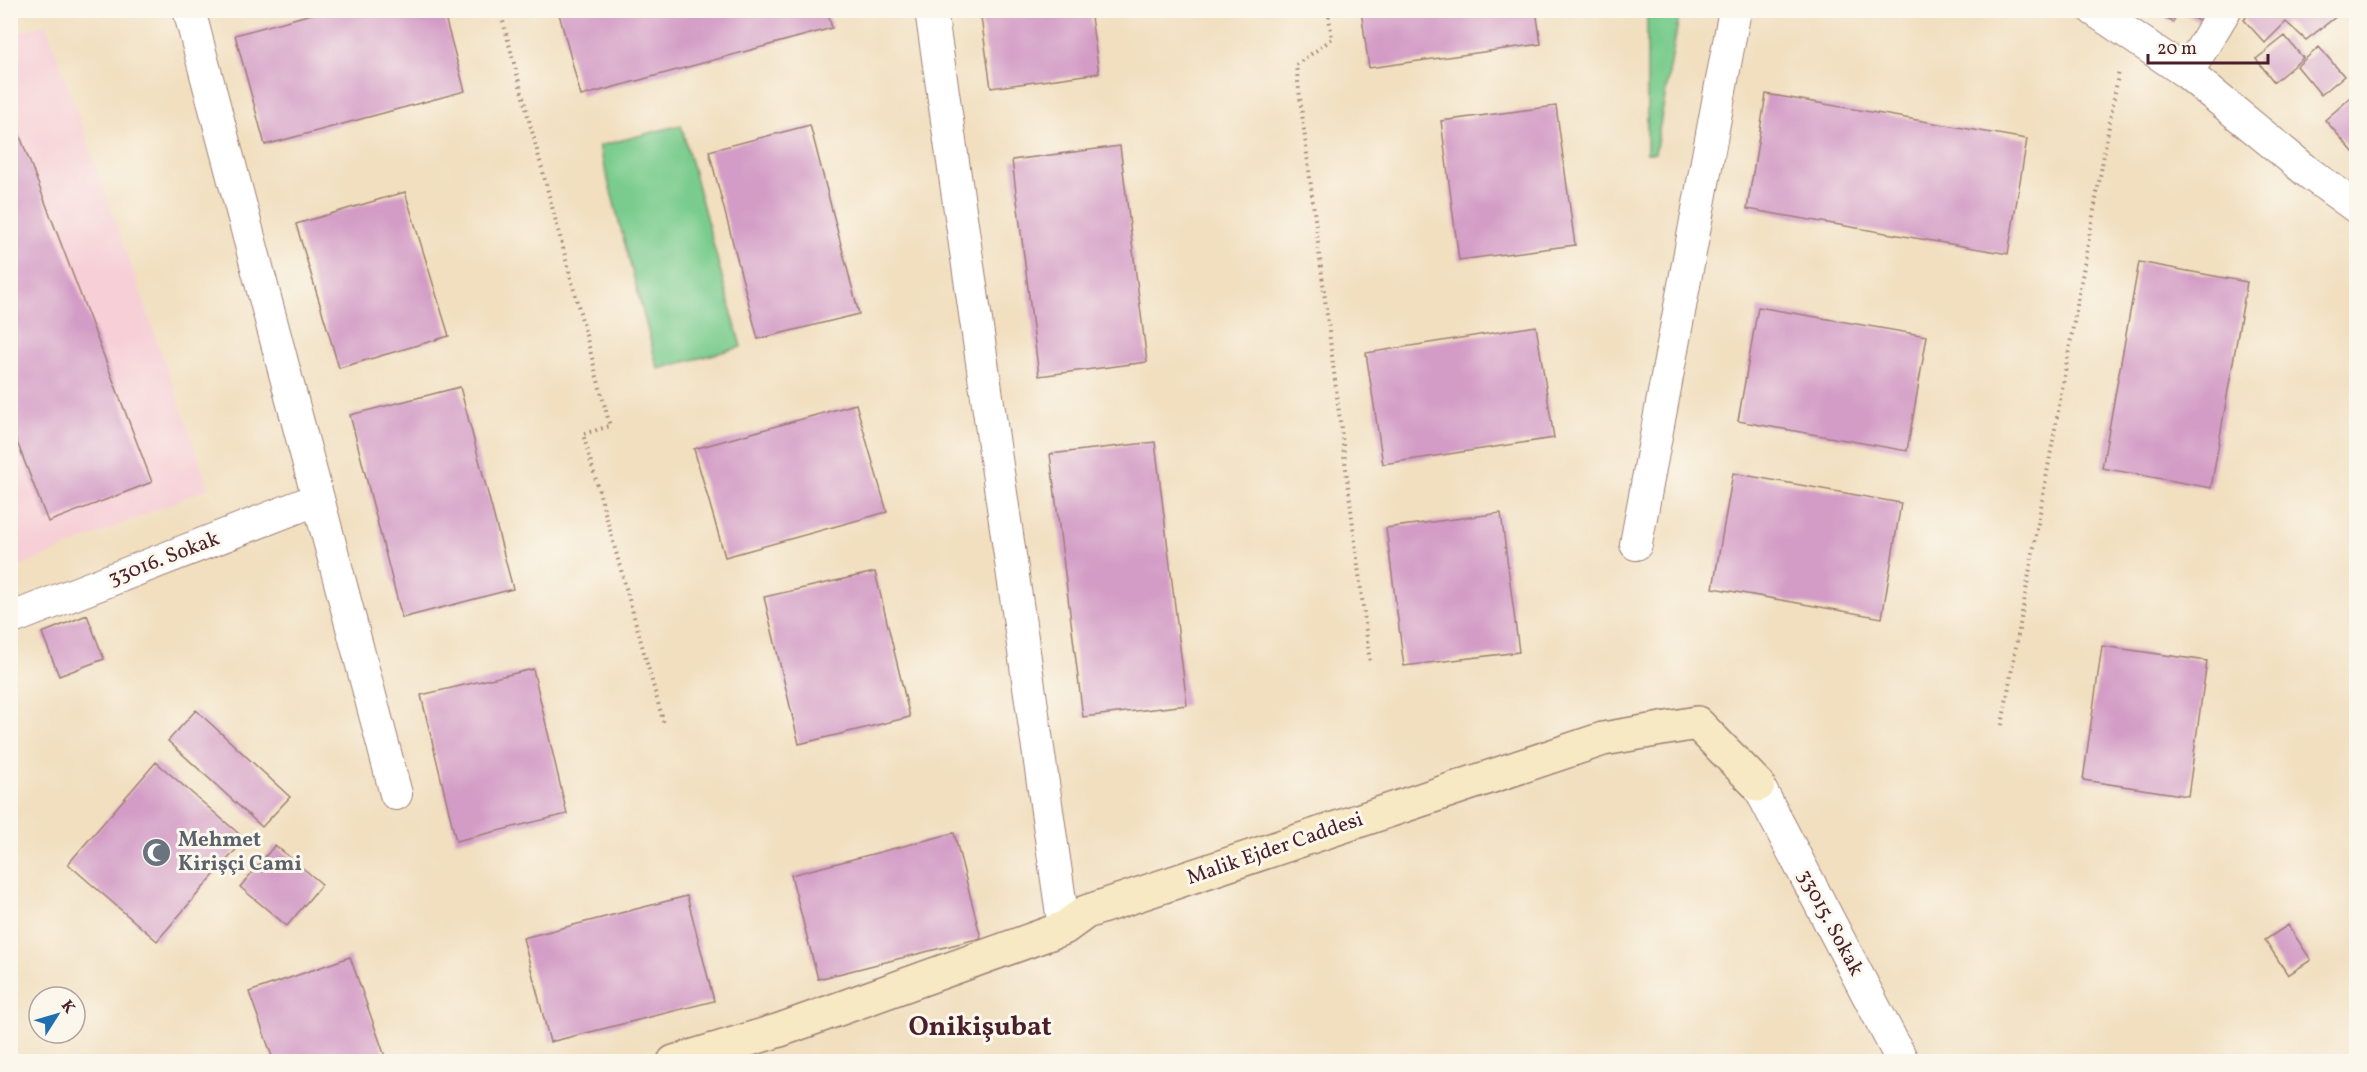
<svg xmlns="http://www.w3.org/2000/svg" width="2367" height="1072" font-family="Vollkorn,serif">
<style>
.built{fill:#f6cfd7}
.green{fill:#7acc8e;stroke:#62765c;stroke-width:1.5}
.building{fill:#d39cc6}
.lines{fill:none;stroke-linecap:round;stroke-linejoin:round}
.street-casing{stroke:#9e7f76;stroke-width:34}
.secondary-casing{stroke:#9e7f76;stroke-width:36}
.path{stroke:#9e7f76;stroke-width:4;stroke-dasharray:1.5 4.5;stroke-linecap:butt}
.street{stroke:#fff;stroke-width:32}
.secondary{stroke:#f7e9c3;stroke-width:33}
.labels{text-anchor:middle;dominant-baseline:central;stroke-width:6;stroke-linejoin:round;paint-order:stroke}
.street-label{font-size:21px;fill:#4a1f2b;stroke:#fbf7ec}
.worship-label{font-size:21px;font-weight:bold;fill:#5b616d;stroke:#fbf7ec;text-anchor:start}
.district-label{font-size:27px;font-weight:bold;fill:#4a1f2b;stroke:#fbf7ec}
</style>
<rect width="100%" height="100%" fill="#fbf7ec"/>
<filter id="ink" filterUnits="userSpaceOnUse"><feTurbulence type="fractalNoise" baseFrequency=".0167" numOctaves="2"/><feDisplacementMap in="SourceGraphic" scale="12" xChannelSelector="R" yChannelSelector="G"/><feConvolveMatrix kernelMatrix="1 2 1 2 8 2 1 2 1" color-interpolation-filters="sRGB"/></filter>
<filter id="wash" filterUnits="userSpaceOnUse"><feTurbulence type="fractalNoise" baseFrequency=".008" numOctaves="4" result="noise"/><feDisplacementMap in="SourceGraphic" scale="24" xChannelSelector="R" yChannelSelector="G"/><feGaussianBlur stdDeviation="1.35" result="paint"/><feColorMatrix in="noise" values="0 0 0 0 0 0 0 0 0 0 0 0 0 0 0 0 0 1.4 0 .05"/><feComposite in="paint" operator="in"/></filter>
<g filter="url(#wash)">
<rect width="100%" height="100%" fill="#f1dfc0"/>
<!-- built -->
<path class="built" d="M46,24L209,488L11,570V35Z"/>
<!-- green -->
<path class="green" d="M1647,11H1680L1655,153H1647Z
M681,125L741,347L658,369L599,146Z"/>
<g id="blocks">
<!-- building -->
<path class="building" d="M326,10H443L465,91L265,145L235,35Z
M558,10H827L832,28L581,96Z
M980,10H1090L1099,73L991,88Z
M1361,10H1536L1541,44L1369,68Z
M2149,10H2207L2201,22L2179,11L2173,22Z
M2251,10H2341L2342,12L2306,40L2286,22L2265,43L2244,20Z
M2285,36L2303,58L2274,82L2256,59Z
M2319,47L2344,76L2321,95L2297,66Z
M2356,93V150L2354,153L2325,120Z
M1766,94L2027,139L2008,254L1747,209Z
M1556,106L1575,245L1459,260L1441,121Z
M10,110L152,482L48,522L10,424Z
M810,125L859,314L758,339L709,151Z
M1120,146L1147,362L1039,376L1012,160Z
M405,192L449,336L339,368L296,224Z
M2139,262L2247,282L2211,488L2102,468Z
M1758,307L1927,336L1907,451L1738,421Z
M1536,326L1554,438L1383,464L1366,353Z
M460,387L513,589L402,618L350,415Z
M856,404L887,512L725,557L694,449Z
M1155,442L1187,705L1083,717L1050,454Z
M1733,473L1901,503L1882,618L1713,588Z
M1501,513L1519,652L1404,666L1386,528Z
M875,572L910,717L799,744L764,597Z
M87,615L104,659L59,676L42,633Z
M2102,646L2207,661L2188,796L2083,780Z
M533,669L567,814L456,841L421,695Z
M196,710L290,797L262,827L168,741Z
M156,762L245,839L157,941L68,864Z
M954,833L981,938L818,979L791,875Z
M275,845L322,884L287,926L240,887Z
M687,896L714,1001L550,1042L523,938Z
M2288,925L2311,960L2288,975L2265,940Z
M350,957L387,1062H274L249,992Z"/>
</g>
</g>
<g filter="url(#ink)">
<use href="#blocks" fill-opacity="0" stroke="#9e7f76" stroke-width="1.5"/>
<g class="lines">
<defs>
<path id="street" d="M189,10L396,794
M931,10L1064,928
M2094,10L2187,73L2309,173L2356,207
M2187,73L2225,10
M1636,544L1735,10
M10,619L318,499
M1758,785L1903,1062"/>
<path id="secondary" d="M674,1062L780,1030L1064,928L1086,912L1603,739L1697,723L1758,785"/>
</defs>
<!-- street casing -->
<use href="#street" class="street-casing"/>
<!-- secondary casing -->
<use href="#secondary" class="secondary-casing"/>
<!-- path -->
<path class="path" d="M500,10L610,426L583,434L664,724
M1328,10L1332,39L1296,65L1370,663
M2002,725L2119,70"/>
<!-- street -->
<use href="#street" class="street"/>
<!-- secondary -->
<use href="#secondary" class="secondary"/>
</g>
</g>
<!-- icons -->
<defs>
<symbol id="mosque-disc" viewBox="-11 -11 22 22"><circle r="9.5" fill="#6b7280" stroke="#fbf7ec"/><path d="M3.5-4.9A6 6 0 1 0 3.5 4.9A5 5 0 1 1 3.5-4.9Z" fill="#fff"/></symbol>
</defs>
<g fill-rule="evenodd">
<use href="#mosque-disc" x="140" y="836" width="33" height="33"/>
</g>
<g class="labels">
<!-- street labels -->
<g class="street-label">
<text transform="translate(164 559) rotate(-21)">33016. Sokak</text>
<text transform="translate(1275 849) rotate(-19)">Malik Ejder Caddesi</text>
<text transform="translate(1830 923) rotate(62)">33015. Sokak</text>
</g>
<!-- worship labels -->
<g class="worship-label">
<text x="178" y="840">Mehmet<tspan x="178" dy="24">Kirişçi Cami</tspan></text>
</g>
<!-- district labels -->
<g class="district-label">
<text x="980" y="1028">Onikişubat</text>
</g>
</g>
<!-- margin -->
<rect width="2367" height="1072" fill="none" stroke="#fbf7ec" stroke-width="36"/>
<!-- north arrow -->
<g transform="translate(57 1015) rotate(53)"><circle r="28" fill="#fbf7ec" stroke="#b4a19f" stroke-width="1.5"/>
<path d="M0-4.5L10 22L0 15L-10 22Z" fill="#1f6fb2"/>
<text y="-9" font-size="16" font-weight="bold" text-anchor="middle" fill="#4a1f2b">K</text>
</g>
<!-- scale -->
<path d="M2148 54v9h120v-9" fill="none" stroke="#4a1f2b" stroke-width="3"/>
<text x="2157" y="54" font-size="18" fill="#4a1f2b" stroke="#fbf7ec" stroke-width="4.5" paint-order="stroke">20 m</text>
</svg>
